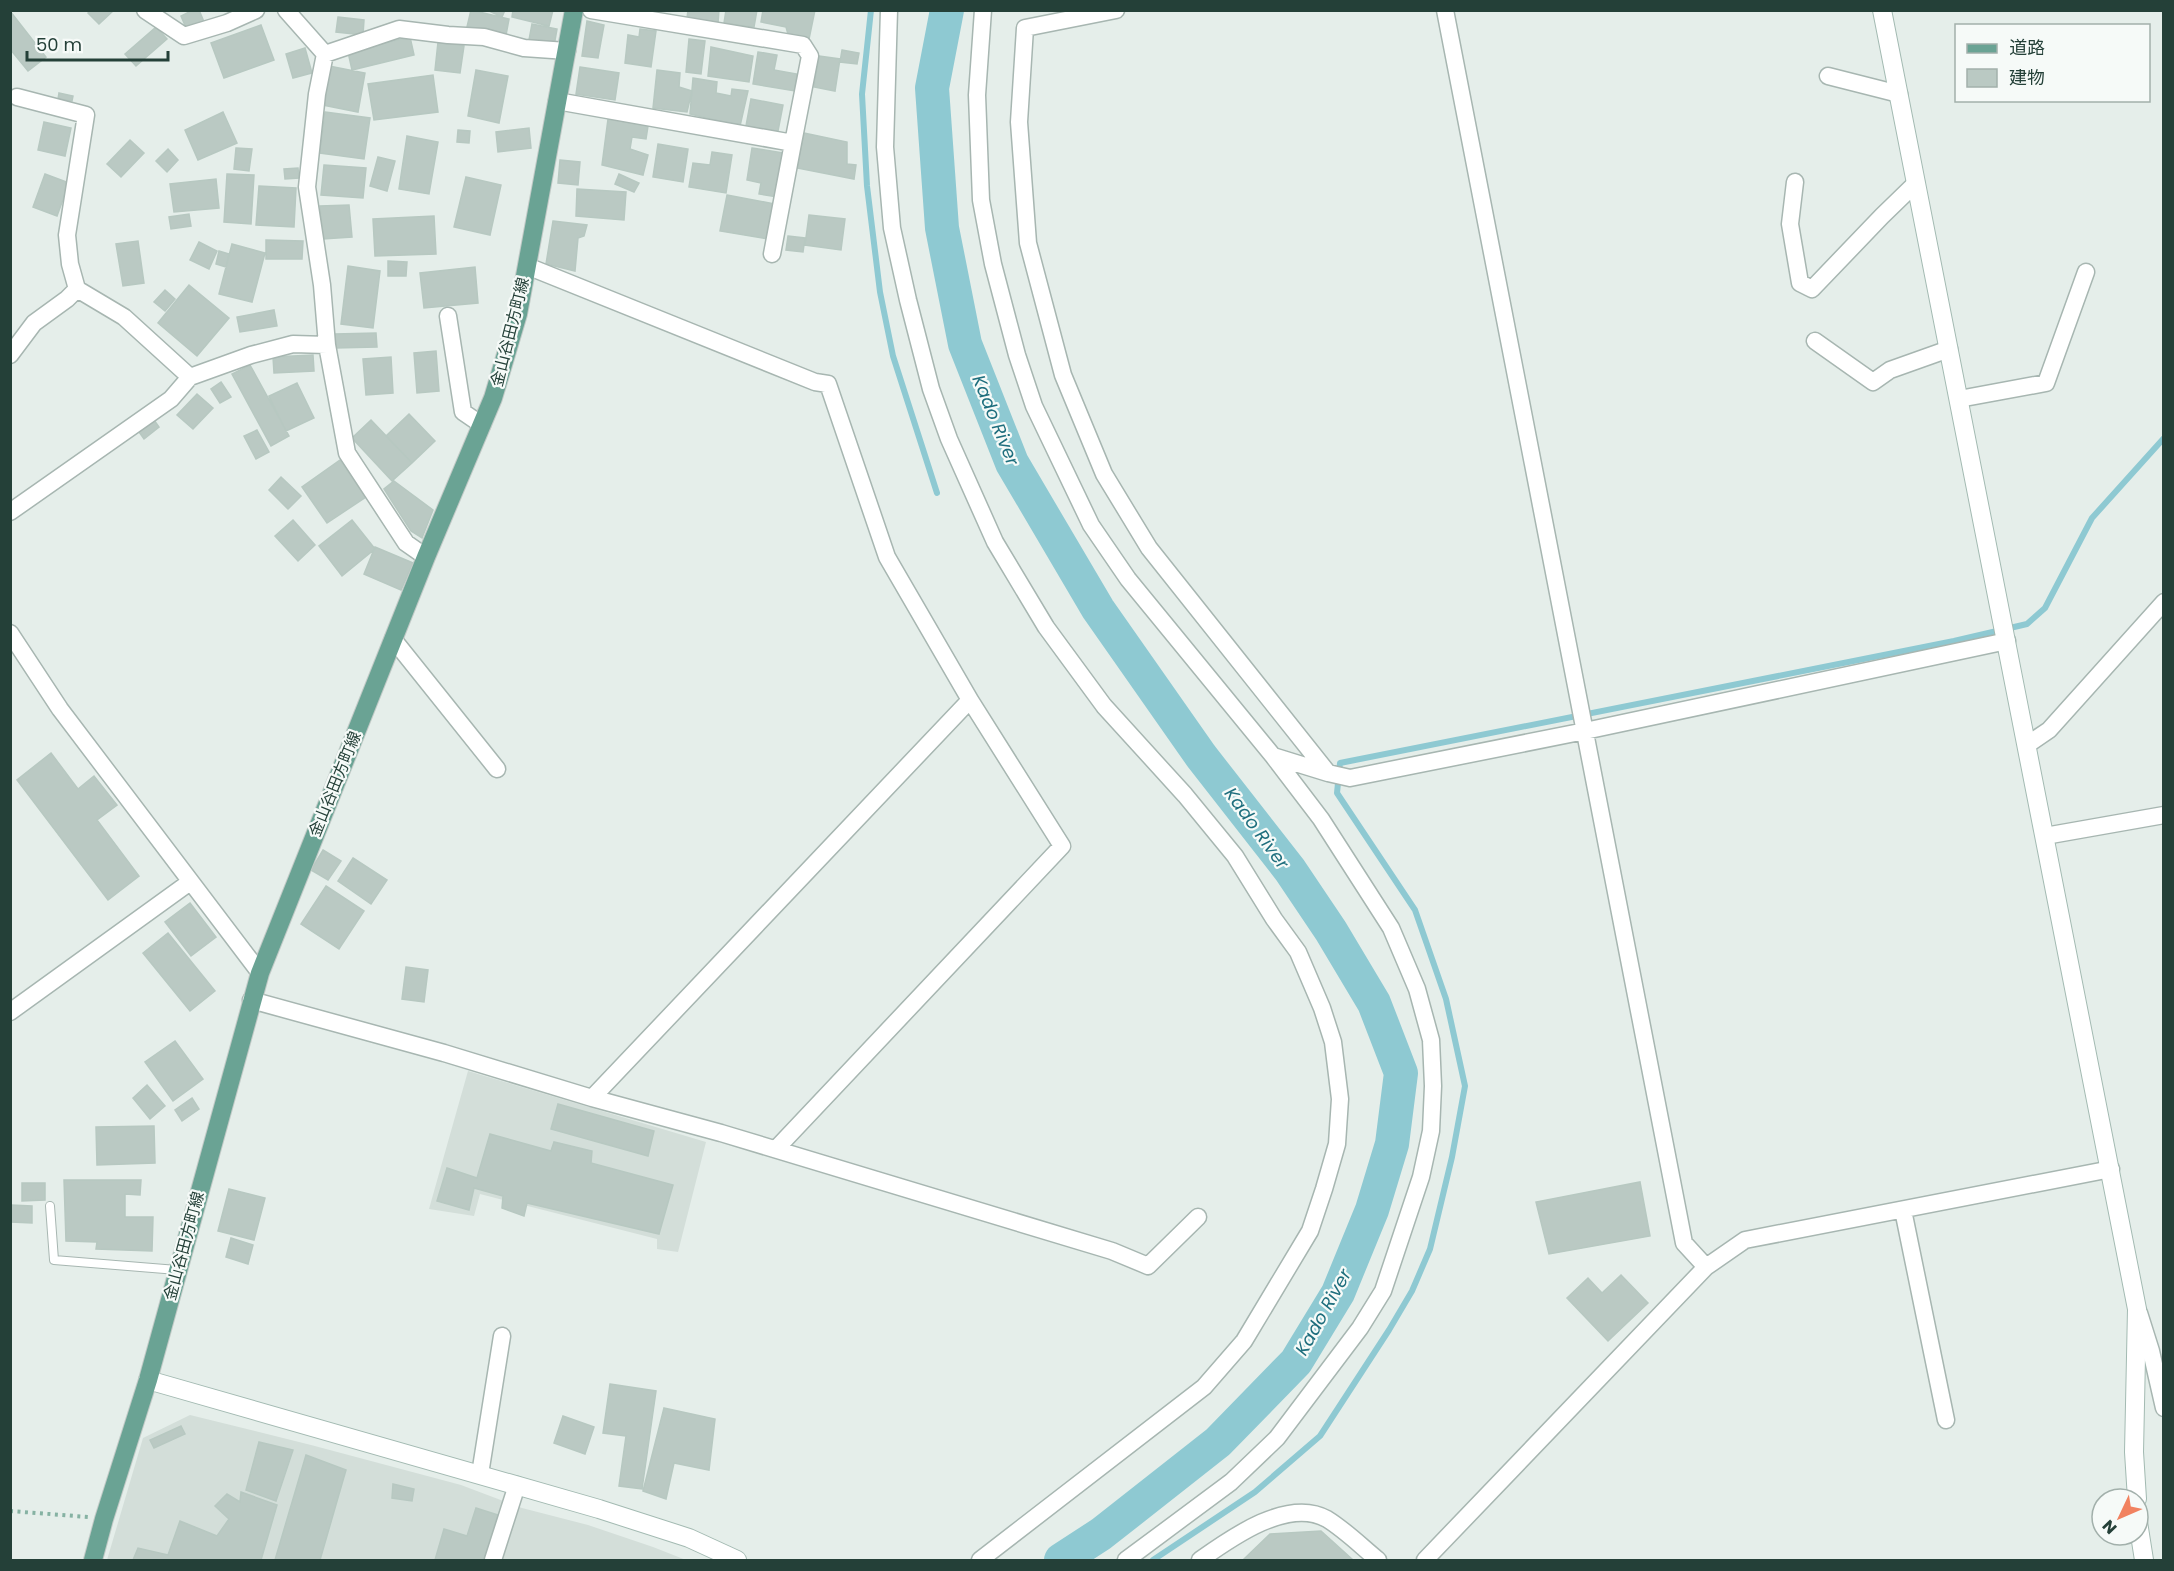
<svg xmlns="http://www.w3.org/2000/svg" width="2174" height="1571" font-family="Poppins,'Noto Sans JP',sans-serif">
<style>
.built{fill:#d3ded9}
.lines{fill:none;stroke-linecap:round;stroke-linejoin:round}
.stream{stroke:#8ec9d2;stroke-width:6}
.river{stroke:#8ec9d2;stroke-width:34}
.building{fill:#bac9c3;stroke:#b7c8c1;stroke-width:1.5}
.lane-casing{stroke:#a7b6b1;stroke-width:10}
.street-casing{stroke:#a7b6b1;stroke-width:19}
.secondary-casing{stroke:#a3bab2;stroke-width:20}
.primary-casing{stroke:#c2cac7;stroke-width:20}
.path{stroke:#86b2a3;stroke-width:4;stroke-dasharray:3 4.5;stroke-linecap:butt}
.lane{stroke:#fff;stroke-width:8}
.street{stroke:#fff;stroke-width:16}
.secondary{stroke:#fff;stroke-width:18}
.primary{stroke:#6aa394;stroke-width:18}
.labels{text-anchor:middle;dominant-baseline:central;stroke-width:4.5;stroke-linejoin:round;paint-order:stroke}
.street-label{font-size:16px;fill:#244038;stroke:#f6faf8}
.water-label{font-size:18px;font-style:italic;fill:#1e6e7d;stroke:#f6faf8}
</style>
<rect width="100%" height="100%" fill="#e5eeea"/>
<!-- built -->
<path class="built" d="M468,1071L706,1142L678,1252L657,1249V1239L480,1194L474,1216L429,1209Z
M190,1415L311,1445L461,1485L522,1508L588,1525L653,1547L686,1560H107L143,1438Z"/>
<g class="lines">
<!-- stream -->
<path class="stream" d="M871,10L862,94L867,186L880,292L893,356L937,493
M1153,1560L1255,1492L1320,1436L1389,1330L1412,1291L1430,1249L1452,1157L1465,1086L1446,999L1415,910L1337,793L1340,763L1954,641L2027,624L2045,608L2092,518L2164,438"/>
<!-- river -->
<path class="river" d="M947,10L932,88L942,228L965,344L1012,463L1098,609L1201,756L1290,870L1331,931L1374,1003L1401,1073L1392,1144L1372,1210L1338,1293L1296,1362L1218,1442L1101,1534L1061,1560"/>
</g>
<!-- building -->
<path class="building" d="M91,10H114L99,24L88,13Z
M193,10H199L204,22L187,30L181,16Z
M471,10L509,19L506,35L467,27Z
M487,10H505L502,17Z
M513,10H553L549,26L512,17Z
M688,10H719L718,23L687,18Z
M726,10H757L754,27L724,23Z
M763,10H815L809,39L788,34L786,27L761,22Z
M10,11L46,57L28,71L10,49Z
M338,17L364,20L363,35L336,32Z
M587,21L604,25L598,58L582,56Z
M532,24L557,29L554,46L529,40Z
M261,25L274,60L224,78L211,43Z
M156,27L167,39L136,66L125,54Z
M640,29L656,31L651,67L625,63L628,35L639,37Z
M410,37L414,55L352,70L348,52Z
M689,39L705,41L701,74L686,72Z
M438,42L464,46L460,73L435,70Z
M711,47L753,56L749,82L708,76Z
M305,48L312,73L293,78L286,54Z
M842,50L859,53L857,64L840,62Z
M758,52L777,55L774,70L797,74L795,91L753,84Z
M819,56L840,59L835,91L814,87Z
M329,66L365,73L358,112L322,105Z
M580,67L619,73L615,100L576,94Z
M476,70L508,76L499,123L468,116Z
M657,70L680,73L679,87L692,91L687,112L653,108Z
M433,75L438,112L374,120L368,84Z
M693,78L717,82L716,93L731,96L732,89L748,91L740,126L690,114Z
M59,93L73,96L72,101L58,99Z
M751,99L783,105L778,131L746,126Z
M223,112L237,143L198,160L185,130Z
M325,112L370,118L364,159L320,153Z
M608,119L648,126L646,139L632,137L630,149L648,155L643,175L602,165Z
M44,122L71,128L65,156L38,150Z
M529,128L531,148L498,152L496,132Z
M458,130L470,131L469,143L457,142Z
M804,133L847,142V164L856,165L854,179L797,168Z
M407,136L438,142L429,194L399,189Z
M130,140L144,153L121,177L107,164Z
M658,144L688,149L683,182L653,177Z
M236,148L252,149L249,171L234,169Z
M752,148L784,153L777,197L759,194L761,183L747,180Z
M168,149L178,160L167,172L156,161Z
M712,152L732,155L726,193L689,187L693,163L710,165Z
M378,157L395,161L387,191L370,186Z
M560,160L580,162L578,185L558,183Z
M324,165L366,168L363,198L321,195Z
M298,168L299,178L285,179L284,169Z
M45,174L69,183L57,216L33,207Z
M227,174L254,175L251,224L224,222Z
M619,174L639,183L634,192L615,184Z
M466,177L501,185L490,235L454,227Z
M216,179L219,208L174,212L170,184Z
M259,186L296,188L294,227L256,225Z
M577,189L626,192L624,220L576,216Z
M727,195L775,204L768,239L720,231Z
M349,205L352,237L323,239L320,206Z
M189,214L191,226L171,229L169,217Z
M809,215L845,219L841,250L805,245Z
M434,216L436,254L375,256L373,219Z
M553,221L587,225L584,236L578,238L575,271L546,264Z
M788,236L805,238L803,252L786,250Z
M266,240L303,241L302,259H266Z
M138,241L144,283L123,286L116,244Z
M199,242L217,251L209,269L190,260Z
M232,244L265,253L252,302L219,294Z
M219,251L229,254L226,267L216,264Z
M388,261L407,262L406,276H388Z
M348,266L380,271L373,328L341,324Z
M475,267L478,303L424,308L420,273Z
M189,285L229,318L197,356L158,323Z
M165,290L175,299L165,311L154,302Z
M274,310L277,326L240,332L237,317Z
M376,333L377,347L335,348V334Z
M436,351L439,391L417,393L414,353Z
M313,355L314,371L274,373L273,357Z
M391,357L393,393L366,395L363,359Z
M250,365L289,436L271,446L232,374Z
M221,382L231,397L220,403L211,389Z
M297,383L314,418L286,431L269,396Z
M197,394L213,408L193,429L177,415Z
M409,414L435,441L412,463L386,436Z
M154,420L159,427L144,439L139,432Z
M371,420L412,463L392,481L352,438Z
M257,430L269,452L256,459L244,436Z
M340,460L366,497L327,523L302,487Z
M281,477L301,496L288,509L269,490Z
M394,481L433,510L422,538L411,531L384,489Z
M293,520L315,545L298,561L275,536Z
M352,520L375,549L342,576L319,546Z
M375,547L413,563L401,590L364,574Z
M51,753L78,789L94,776L117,805L97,820L139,876L108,900L17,780Z
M323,850L341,861L328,880L311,870Z
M353,858L387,880L371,904L338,881Z
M326,886L364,911L339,949L301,924Z
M190,903L216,937L191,956L165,922Z
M168,933L215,991L190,1011L143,953Z
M406,967L428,970L424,1002L402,999Z
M175,1041L203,1079L173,1101L145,1062Z
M147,1085L165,1106L150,1119L133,1098Z
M192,1098L199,1109L182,1121L175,1110Z
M558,1104L654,1131L648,1156L551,1129Z
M154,1126L155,1163L97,1165L96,1127Z
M490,1134L551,1151L554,1142L592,1151L591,1163L673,1185L659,1234L527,1203L524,1216L502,1208L503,1196L474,1188L469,1210L437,1201L447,1168L477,1178Z
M64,1180H141L140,1195L125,1194V1217H153L152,1251L96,1249L97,1242L66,1241Z
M1640,1182L1650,1236L1549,1254L1536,1202Z
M22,1183H45V1200L22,1201Z
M229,1189L265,1198L254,1240L218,1231Z
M11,1205L32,1206V1223L11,1222Z
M231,1238L253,1245L248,1264L226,1257Z
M1621,1275L1648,1303L1608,1341L1567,1298L1588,1278L1602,1293Z
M610,1384L656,1391L642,1489L619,1486L626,1436L603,1433Z
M664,1408L715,1419L709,1470L674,1463L666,1499L643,1491Z
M563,1416L594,1427L585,1454L554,1443Z
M181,1426L185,1434L154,1448L150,1440Z
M259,1442L293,1450L276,1501L246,1490Z
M306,1455L346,1470L320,1560H275Z
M393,1484L414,1489L412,1501L392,1498Z
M241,1492L277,1505L261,1560H133L138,1548L168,1555L180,1521L217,1536L229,1519L215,1506L227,1494L240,1502Z
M476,1508L498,1515L484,1560H435L444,1529L467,1536Z
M1321,1531L1353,1560H1243L1270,1534Z"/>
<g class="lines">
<defs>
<path id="lane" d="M50,1206L54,1260L177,1270"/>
<path id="street" d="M145,10L184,36L227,23L256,10
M286,10L325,54
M591,10L803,45L810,56L793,143
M889,10L885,147L892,228L908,300L931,389L949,439L995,542L1046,627L1104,706L1185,795L1235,856L1274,919L1298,952L1322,1008L1333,1042L1340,1099L1337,1144L1324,1189L1310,1231L1244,1341L1204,1387L980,1560
M983,10L977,95L981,200L993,264L1017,355L1034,406L1091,525L1128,579L1273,756L1328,773
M1116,10L1025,28L1019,122L1028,243L1063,375L1104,474L1149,548L1328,773L1350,778L1585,731L2007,641
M1445,10L1684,1243L1706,1267
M325,54L317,94L307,187L322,285L327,345L347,453L406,543L426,557
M325,54L399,29L448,35L484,37L524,48L567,51
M1828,76L1899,94
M17,97L86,115L67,235L70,264L77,289
M557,101L793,143L772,254
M1795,182L1790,224L1800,283L1812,289L1882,216L1916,183
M527,266L815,382L828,384L887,557L970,700
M448,316L463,412L482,425
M1815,341L1873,382L1890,370L1949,349
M10,355L34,323L67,299L77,289L124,317L190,377L251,355L293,344L327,345
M1959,399L2046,383L2086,272
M10,512L171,399L190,377
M10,633L60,709L260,973
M393,639L497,769
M2027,745L2049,730L2164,602
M2045,836L2164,815
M251,1000L444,1053L592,1098L721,1133L1112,1251L1148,1266L1198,1217
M10,1012L190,882
M592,1098L970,700L1062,846L776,1149
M1903,1210L1946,1420
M2139,1313L2151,1351L2164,1408
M480,1474L502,1336
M493,1560L517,1485
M1126,1560L1231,1482L1277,1438L1360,1328L1383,1291L1421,1177L1431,1131L1433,1086L1431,1040L1417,989L1391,928L1321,819L1273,756
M1200,1560C1231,1538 1288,1497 1327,1519C1345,1530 1362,1547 1378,1560
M1425,1560L1706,1267L1745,1240L2111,1169"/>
<path id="secondary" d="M1882,10L2137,1309L2134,1452L2137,1499
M148,1380L599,1509L689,1538L737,1560
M2138,1522L2144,1560"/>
<path id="primary" d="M93,1560L104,1519L148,1380L260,973L426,557L493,398L518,314L574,10"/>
</defs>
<!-- lane casing -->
<use href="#lane" class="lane-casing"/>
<!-- street casing -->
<use href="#street" class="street-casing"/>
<!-- secondary casing -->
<use href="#secondary" class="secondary-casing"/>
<!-- primary casing -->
<use href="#primary" class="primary-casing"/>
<!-- path -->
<path class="path" d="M10,1511L88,1517"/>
<!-- lane -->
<use href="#lane" class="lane"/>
<!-- street -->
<use href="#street" class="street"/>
<!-- secondary -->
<use href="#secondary" class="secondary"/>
<!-- primary -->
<use href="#primary" class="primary"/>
</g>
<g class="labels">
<!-- street labels -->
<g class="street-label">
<text transform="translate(510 332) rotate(-76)">金山谷田方町線</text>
<text transform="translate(335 784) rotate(-68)">金山谷田方町線</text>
<text transform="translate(184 1246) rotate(-75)">金山谷田方町線</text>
</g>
<!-- water labels -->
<g class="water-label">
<text transform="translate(996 420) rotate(68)">Kado River</text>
<text transform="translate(1257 828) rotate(54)">Kado River</text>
<text transform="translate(1323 1312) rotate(-61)">Kado River</text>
</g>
</g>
<!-- border -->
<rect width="2174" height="1571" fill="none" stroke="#244038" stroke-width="24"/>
<!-- legend -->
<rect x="1955" y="24" width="195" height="78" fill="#f6faf8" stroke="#a2b0ab" stroke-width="1.5"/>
<rect x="1967" y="44" width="30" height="9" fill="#6aa394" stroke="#a2b0ab" stroke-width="1.5"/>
<text x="2009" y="54" font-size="18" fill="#244038">道路</text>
<rect x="1967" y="69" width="30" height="18" fill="#bac9c3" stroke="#a2b0ab" stroke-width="1.5"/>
<text x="2009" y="84" font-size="18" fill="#244038">建物</text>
<!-- north arrow -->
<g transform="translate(2120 1517) rotate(226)"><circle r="28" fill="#f6faf8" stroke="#a2b0ab" stroke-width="1.5"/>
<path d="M0-4.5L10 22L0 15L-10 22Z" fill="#f18260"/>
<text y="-9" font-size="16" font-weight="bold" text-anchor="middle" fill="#244038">N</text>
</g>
<!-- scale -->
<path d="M27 51v9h141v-9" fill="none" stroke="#244038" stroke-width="3"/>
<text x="36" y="51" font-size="18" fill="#244038" stroke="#f6faf8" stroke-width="4.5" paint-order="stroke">50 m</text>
</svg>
